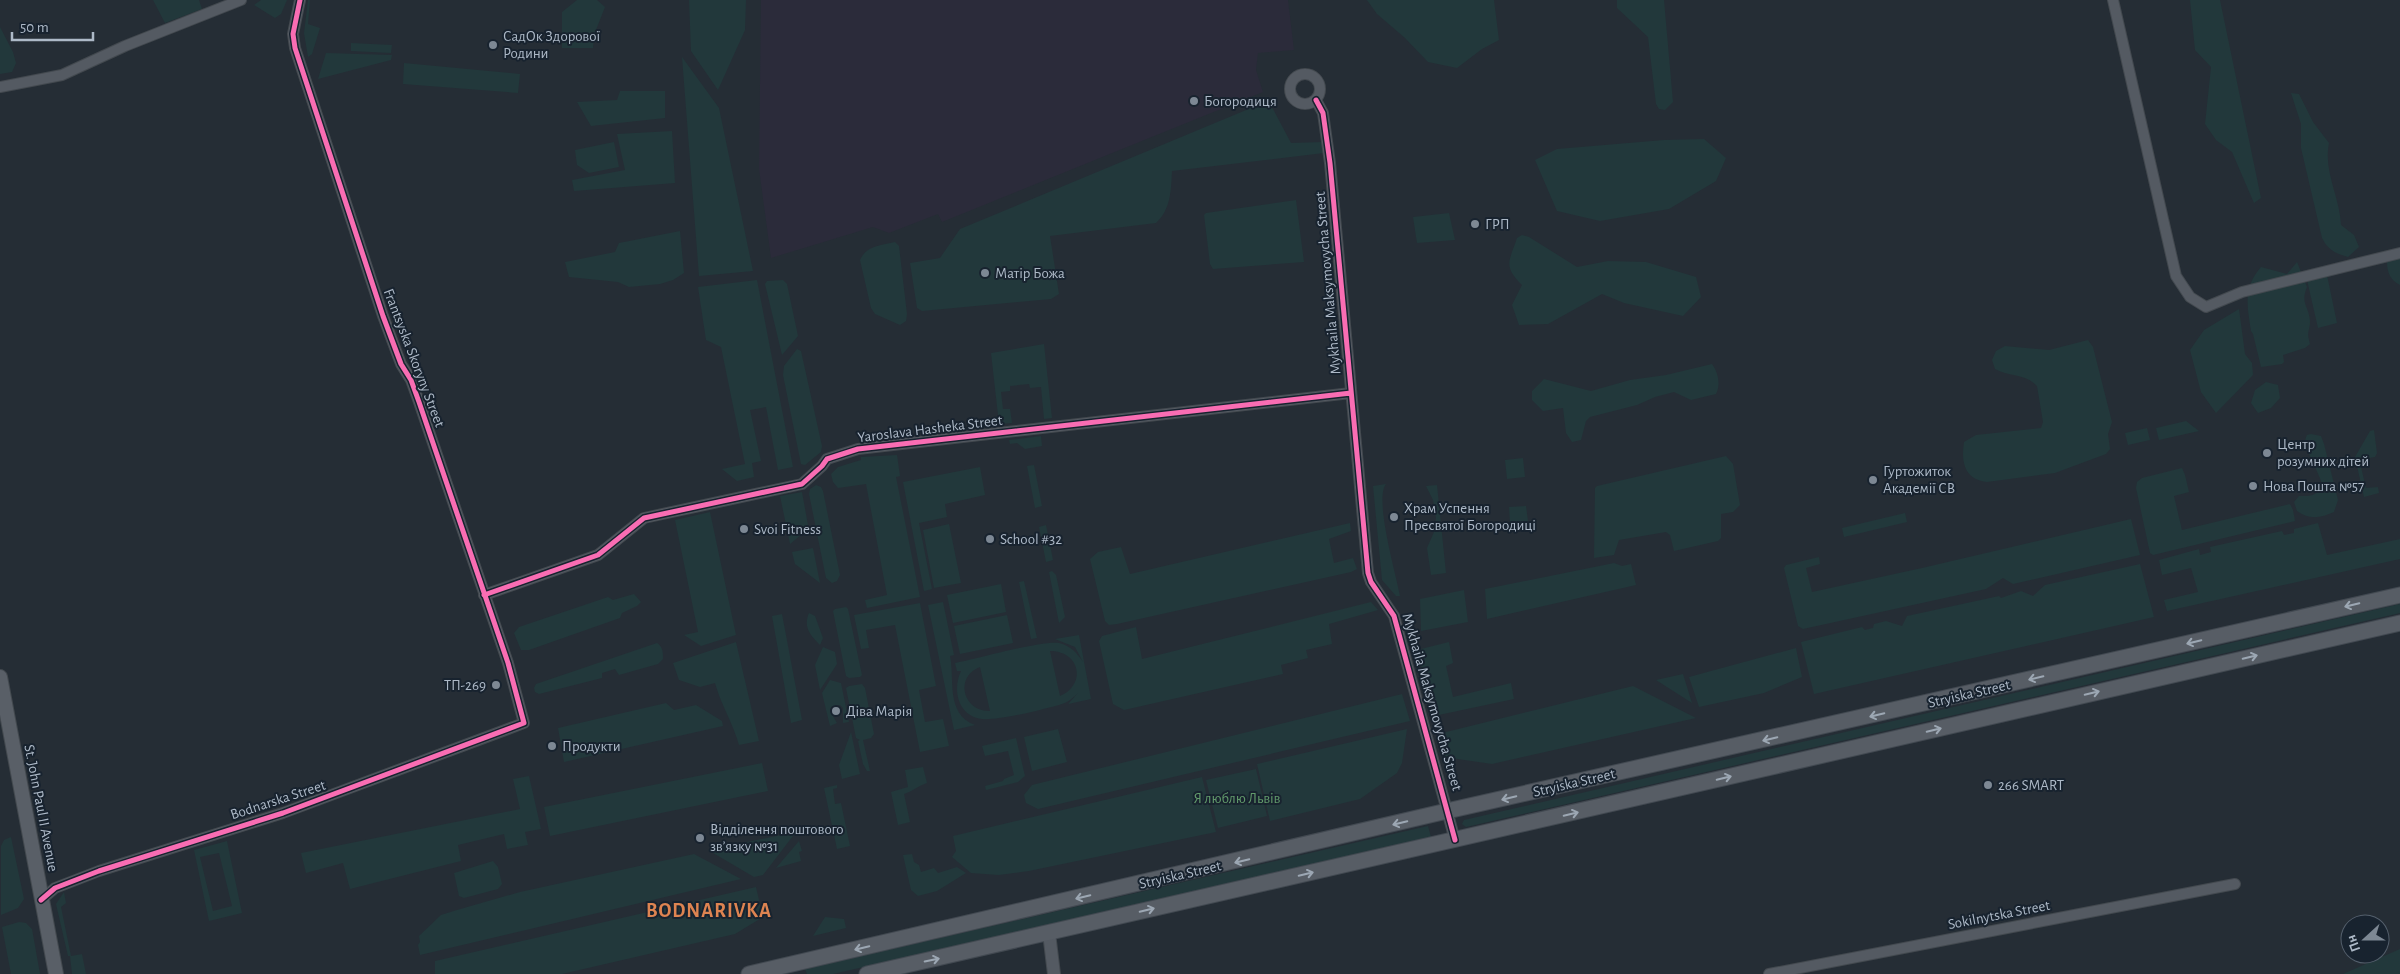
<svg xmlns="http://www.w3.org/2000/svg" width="2400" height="974" font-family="'Alegreya Sans',sans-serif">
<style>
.medical{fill:#2b2b3a}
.green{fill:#22383b;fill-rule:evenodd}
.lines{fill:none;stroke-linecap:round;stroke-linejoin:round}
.minor-casing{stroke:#43494f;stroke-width:12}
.tertiary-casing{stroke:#43494f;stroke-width:14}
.secondary-casing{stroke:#43494f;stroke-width:16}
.primary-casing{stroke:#424951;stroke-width:17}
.minor{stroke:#545a62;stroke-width:10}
.tertiary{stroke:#545a62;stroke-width:12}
.secondary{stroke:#595f67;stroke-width:14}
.primary{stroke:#575d65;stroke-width:15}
.cycleway-casing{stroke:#18232f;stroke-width:8}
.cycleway{stroke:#f96db3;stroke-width:5}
.oneway{stroke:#9ca7b3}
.poi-dot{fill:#7d8894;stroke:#18232f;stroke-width:2}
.labels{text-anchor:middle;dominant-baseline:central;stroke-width:4;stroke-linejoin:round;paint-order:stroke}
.poi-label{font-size:15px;fill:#adb9c7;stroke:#18232f;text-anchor:start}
.street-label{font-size:15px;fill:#adb9c7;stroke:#18232f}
.park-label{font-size:15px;fill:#629a6b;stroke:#18232f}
.district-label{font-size:20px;font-weight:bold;letter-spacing:1px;fill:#de8451;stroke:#18232f}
</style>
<rect width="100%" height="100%" fill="#252d35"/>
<!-- medical -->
<path class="medical" d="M761,0H1288L1294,50L1258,53L1256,70L1263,92L942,222L938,214L889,233L873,227L771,258L759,169Z"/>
<!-- green -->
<path class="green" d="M153,0H199L202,9L165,23Z
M261,0H287L281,14L275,18L254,5Z
M308,0H310L308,24L320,28L312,54L308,57L304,33Z
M577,0H597L605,7L594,35L593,48H562V12Z
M689,0H746L745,30L718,90L691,51Z
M1367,0H1494L1499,40L1482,49L1457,68L1428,62L1405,38L1377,14Z
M1617,0H1664L1673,102L1665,110L1659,109L1656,104L1648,37L1617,8Z
M2190,0H2220L2261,198L2254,203L2232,152L2216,140L2205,124L2211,67L2195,50Z
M0,27L13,52L16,63L12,72L0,74Z
M351,43L392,45L391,53L351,51Z
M326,53L392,55L391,60L318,79Z
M682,57L719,108L753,271L699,276Z
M404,63L520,74L518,93L403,84Z
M620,91H665V118L591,126L577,102L617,100Z
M2291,93L2299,94L2313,122L2329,143C2323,171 2340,197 2341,225L2354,235L2359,247L2348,257C2335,253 2328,250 2322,238L2301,148V124Z
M1263,103L1273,109L1291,143L1323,142L1325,148L1324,153L1172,171C1171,190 1171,209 1156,223L1050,236L1059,294L1051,299L922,311L917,308L910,263L940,258L960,229Z
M672,131L675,183L574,191L572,180L625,170L617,134Z
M1704,139L1726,158L1716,181L1669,209L1600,221L1557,211L1535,160L1557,149L1664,140Z
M614,142L619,167L589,173L577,165L575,150Z
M1296,200L1304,262L1213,269L1210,264L1204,215L1206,213Z
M1449,213L1455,240L1417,243L1413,217Z
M680,231L684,273L673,280L660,284L629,287L618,282L569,277L565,262L615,252L619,243Z
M1522,235L1529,237L1577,267L1608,261L1646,262L1696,277L1701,297L1683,316L1624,303L1602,294L1548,324L1519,325L1512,305L1522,285C1503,266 1509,262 1517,238Z
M895,242L899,246L907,314L906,321L900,325L875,314L871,308L860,260C866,246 881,245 895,242Z
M2400,251V285C2390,280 2387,272 2387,262Z
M2297,262L2307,287C2300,304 2309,306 2310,321C2310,332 2306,330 2310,344L2305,348L2283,355L2284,362L2282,364L2261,367L2253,334L2251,331C2247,305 2243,288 2261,267L2287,274Z
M2327,275L2337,323L2318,328L2307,280Z
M757,280L793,467L778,470L766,407L750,410L761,461L752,463L754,477L737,481L722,469L745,464L721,347L706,340L698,287Z
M783,280L787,284L798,336L782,355L765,284L767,281Z
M2239,309L2245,354L2252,363L2253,375L2216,413L2201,392L2190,350L2204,330Z
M2088,340L2093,347L2112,422L2108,434L2110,449L2106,454L2055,473L1987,482C1964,479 1961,462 1964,442L1976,435L2041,428L2043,422L2037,386C2025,373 2009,377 1995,369L1992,360L1996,351L2005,346L2049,350Z
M1044,344L1052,418L1044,419L1041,387L1030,388L1029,384L1010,386V391L1001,392L1003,409H1010L1012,423L999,424L991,353Z
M797,349L801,351L822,446L821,452L805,465L801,464L783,375L784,366Z
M1712,364C1718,372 1721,385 1716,394L1691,400L1674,392L1655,397L1637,405L1590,417L1586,421L1581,440L1572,442L1566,433L1563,408L1543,411L1532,400V391L1544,379L1591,391L1630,380L1666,375Z
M2266,382L2278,385L2280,398L2271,408L2258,413L2251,403L2255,390Z
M2186,421L2199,431L2159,440L2156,428Z
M2147,428L2150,440L2128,445L2125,433Z
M2374,430L2377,453L2375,457L2363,459L2361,467L2366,488L2378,487L2379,493L2364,497L2355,457L2370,431Z
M2311,434L2321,436L2324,444L2338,500L2334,512C2321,518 2309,520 2297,511L2294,502L2299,496C2310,496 2317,497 2322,485C2320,472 2300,445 2307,435Z
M1041,436L1042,446L1025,449L1017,443L1010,444L1009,440Z
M897,455L900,476L896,477L920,597L867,608L865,600L887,595L866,484L838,488L833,482L831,474L838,467L861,460V457Z
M1726,456L1733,464L1740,505L1733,512L1721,514V538L1718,541L1674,551L1670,535L1666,532L1619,540L1614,555L1594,558L1595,488L1597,486Z
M1523,458L1525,477L1507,479L1505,460Z
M1034,465L1042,506L1035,508L1027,466Z
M980,467L985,495L945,504L947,517L919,523L932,589L924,591L903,482Z
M2182,468L2185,475L2189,492L2174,496L2182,530L2290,504L2293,510L2295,521L2153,555L2150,553L2136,488L2137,482L2142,478Z
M1386,484C1374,499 1396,574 1400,596H1396L1382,580L1373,486Z
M816,485L821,487L823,491L840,575L837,581L832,583L826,578L809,494L810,489Z
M1437,485L1446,573L1431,575L1427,548L1434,532L1436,518L1433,500L1426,486Z
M802,492L808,525L801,535L790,544L780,496Z
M1526,506L1528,521L1510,522L1509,507Z
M710,512L736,635L701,646L684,635L698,632L675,520Z
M1905,513L1907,522L1844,537L1842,528Z
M2131,519L2140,555L2013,584L2003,578L1986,589L1803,629L1798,626L1784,568L1786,565L1819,557L1820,564L1806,568L1812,592L1922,568Z
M1350,523L1351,531L1329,539L1334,563L1353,558L1357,569L1351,572L1117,624L1109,625L1105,621L1090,559L1098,552L1121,547L1130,574Z
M2318,523L2327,555L2400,539V559L2167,611L2164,600L2198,592L2191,568L2162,575L2159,560L2199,549L2200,555L2211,552L2210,547L2282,531L2284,535L2294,533V529Z
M949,524L961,583L934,588L923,530Z
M1046,525L1053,560L1046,562L1039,527Z
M813,548L820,583L795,564L792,552Z
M1614,563L1622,566L1631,564L1636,585L1487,619L1485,589Z
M2140,564L2154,617L1814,694L1801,642L1862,627L1865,630L1873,628L1874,624L1886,621L1902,626L1907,616L1999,596L2001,598L2021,591L2033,596L2045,585Z
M1052,571L1056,575L1065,617L1059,623L1049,572Z
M1024,581L1037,638L1031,639L1019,582Z
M1001,584L1006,612L953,623L947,595Z
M1464,590L1468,622L1421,631L1420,599Z
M634,594L641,602L637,606L622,613L620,618L529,650H521L514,633L519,627L608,597L613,600Z
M943,602L954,655L950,656C955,678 945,714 975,725L954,730L928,605Z
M1371,602L1378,610L1329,624L1332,644L1306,650L1308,658L1281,665L1283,674L1124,710L1113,704L1099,641L1102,636L1136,627L1142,659Z
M920,603L936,686L919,690L925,722L943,719L949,746L920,752L895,625L866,630L869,648L861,649L854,615Z
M2400,604V613L1466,827L1462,824L1464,820Z
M846,607L848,609L862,675L860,677L849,678L846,676L833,611L835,609Z
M809,613L815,616L823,638L820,645C810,635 803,627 809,613Z
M782,614L802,720L791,723L772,616Z
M1007,615L1013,643L960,654L954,626Z
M1079,635L1091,699L1068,704L1078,693C1073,698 1068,702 1062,704C1046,709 997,721 982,719C958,716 952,690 961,671H957L955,663C977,659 1042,640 1059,643C1071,646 1077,653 1083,662L1075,647L1055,639ZM1050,651C1080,651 1087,684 1060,696ZM980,667L990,711H989C963,711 954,677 980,667Z
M736,642L759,741L739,745C733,723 721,705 715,683L700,687L679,680L673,663Z
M1449,642L1453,663L1446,666L1453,697L1511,683L1514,699L1434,716L1417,650Z
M657,643C663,647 663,652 663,659L658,664L619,675L615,669L602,673V678L539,694L535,692L534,688L536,684Z
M823,647L835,652L837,664L820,690L815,665Z
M1796,648L1802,677L1764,693L1699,707L1689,677Z
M1683,674L1692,703L1656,680Z
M830,680L841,683L849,722L843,723V708L840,705L831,707L830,711L837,723L830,726L822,693Z
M862,684L865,688L874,734L871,738L863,740L870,771H867L863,764L858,741L860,740L856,738L846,688L849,686Z
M1633,686L1696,718L1492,764L1444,757L1438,734Z
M1402,694L1410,721L1038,809L1026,803L1024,795L1032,785Z
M666,703L674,710L696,705L722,721L723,726L564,762L558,728Z
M1058,729L1067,762L1032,771L1024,737Z
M1407,729L1402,763L1397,773L1360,799L1270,821L1257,764Z
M851,732L860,774L842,779L839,765Z
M1016,738L1025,776L1018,782L986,790L985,786L1003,781L1004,779L1014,775L1008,751L985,756L982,746Z
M762,763L768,791L550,836L544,807Z
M923,767L927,783C918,786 913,791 904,794L910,822L898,825L891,792L908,787L905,770Z
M1256,769L1267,816L1218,828L1206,780Z
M529,776L541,829L525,832L528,845L507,849L504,834L458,845L461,861L350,889L343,863L306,873L301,853L520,809L513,779Z
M1202,777L1216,832L1029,871L999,875L971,873L952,857L956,851L953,836Z
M837,785V788L833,789L835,804L841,803L850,846L837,849L824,788Z
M1428,826L1431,837L833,974H807L805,969Z
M796,832L763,875L754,877L708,850Z
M11,837L24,899L18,908L1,915V846L4,840Z
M227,841L242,913L209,921L194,850ZM219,853L232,906L213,911L200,857Z
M799,841L802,851L799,852L801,861L776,868Z
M694,854L741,879L420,955L418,945L420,942L419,936L441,915L457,910L520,892Z
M912,854L914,862L919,865L921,872L934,868L938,873L957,867L966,873L937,891L918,896L911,890L903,855Z
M493,861L498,867L502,884L498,889L464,898L459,896L454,873Z
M756,887L763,917L735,934L562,974H435V961Z
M64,892L66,903L61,907L71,956L82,954L86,974H72L70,956H68L56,904Z
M825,917L844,919L846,928L813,936Z
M19,922L26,923L32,929L40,974H11L2,927Z
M2400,949V974H2343Z"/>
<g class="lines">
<defs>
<path id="minor" d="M2113,0L2176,276L2190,297L2206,307L2242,292L2400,253
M1290 89a15 15 0 1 1 30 0a15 15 0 1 1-30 0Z
M0,87L62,75L125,46L241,0
M1316,100L1323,113L1330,163L1368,573L1371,582L1394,616L1455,840
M484,595L598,555L644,518L802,484L822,466L827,459L858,449L1351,393
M41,900L55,888L99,871L283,813L524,723L508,663L419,402L411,380L401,364L383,316L295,48L293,34L300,0
M1769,974L2235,884"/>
<path id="tertiary" d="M1049,933L1054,974"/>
<path id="secondary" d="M0,677L56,974"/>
<path id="primary" d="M749,974L1447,811L2400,595
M867,974L2400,623"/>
</defs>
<!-- minor casing -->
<use href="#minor" class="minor-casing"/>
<!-- tertiary casing -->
<use href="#tertiary" class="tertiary-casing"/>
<!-- secondary casing -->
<use href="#secondary" class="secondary-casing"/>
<!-- primary casing -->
<use href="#primary" class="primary-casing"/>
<!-- minor -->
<use href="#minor" class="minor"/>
<!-- tertiary -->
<use href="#tertiary" class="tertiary"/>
<!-- secondary -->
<use href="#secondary" class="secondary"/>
<!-- primary -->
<use href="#primary" class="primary"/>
<defs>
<path id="cycleway" d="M1316,100L1323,113L1330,163L1368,573L1371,582L1394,616L1455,840
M484,595L598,555L644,518L802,484L822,466L827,459L858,449L1351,393
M41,900L55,888L99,871L283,813L524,723L508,663L419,402L411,380L401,364L383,316L295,48L293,34L300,0"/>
</defs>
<!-- cycleway casing -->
<use href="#cycleway" class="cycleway-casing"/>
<!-- cycleway -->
<use href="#cycleway" class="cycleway"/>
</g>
<!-- one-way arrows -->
<defs><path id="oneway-shaft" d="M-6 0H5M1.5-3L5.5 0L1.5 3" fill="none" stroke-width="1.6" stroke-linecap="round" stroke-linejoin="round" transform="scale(1.25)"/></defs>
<g class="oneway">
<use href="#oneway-shaft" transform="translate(2352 605) rotate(167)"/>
<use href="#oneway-shaft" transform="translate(2194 642) rotate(167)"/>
<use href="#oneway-shaft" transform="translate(2250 657) rotate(-13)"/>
<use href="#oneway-shaft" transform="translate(2036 678) rotate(167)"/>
<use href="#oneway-shaft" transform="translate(2092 693) rotate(-13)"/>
<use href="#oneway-shaft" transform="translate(1877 715) rotate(167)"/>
<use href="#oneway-shaft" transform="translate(1934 730) rotate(-13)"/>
<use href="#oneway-shaft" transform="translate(1770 739) rotate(167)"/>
<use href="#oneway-shaft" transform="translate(1724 778) rotate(-13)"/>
<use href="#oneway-shaft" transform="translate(1509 798) rotate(167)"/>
<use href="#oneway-shaft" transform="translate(1571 814) rotate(-13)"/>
<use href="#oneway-shaft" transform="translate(1400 823) rotate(166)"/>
<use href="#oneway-shaft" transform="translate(1242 861) rotate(167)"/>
<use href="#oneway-shaft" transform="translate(1306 874) rotate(-13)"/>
<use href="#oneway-shaft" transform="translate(1083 897) rotate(167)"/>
<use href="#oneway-shaft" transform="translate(1147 910) rotate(-13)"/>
<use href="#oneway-shaft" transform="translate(862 948) rotate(167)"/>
<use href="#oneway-shaft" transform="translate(932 960) rotate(-12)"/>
</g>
<!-- markers -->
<g class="poi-dot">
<circle cx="493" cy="45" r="5"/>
<circle cx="1194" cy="101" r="5"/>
<circle cx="1475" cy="224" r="5"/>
<circle cx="985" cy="273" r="5"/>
<circle cx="2267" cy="453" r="5"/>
<circle cx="1873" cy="480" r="5"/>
<circle cx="2253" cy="486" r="5"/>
<circle cx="1394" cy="517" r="5"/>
<circle cx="744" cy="529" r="5"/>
<circle cx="990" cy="539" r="5"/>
<circle cx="496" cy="685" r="5"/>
<circle cx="836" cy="711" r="5"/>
<circle cx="552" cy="746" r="5"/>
<circle cx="1988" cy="785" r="5"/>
<circle cx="700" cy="838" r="5"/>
</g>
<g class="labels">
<!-- poi labels -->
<g class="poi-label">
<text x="503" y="36">СадОк Здорової<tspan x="503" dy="17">Родини</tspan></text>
<text x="1204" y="101">Богородиця</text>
<text x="1485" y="224">ГРП</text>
<text x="995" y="273">Матір Божа</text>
<text x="2277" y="444">Центр<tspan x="2277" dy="17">розумних дітей</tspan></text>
<text x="1883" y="471">Гуртожиток<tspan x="1883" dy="17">Академії СВ</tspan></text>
<text x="2263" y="486">Нова Пошта №57</text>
<text x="1404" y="508">Храм Успення<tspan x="1404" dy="17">Пресвятої Богородиці</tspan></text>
<text x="754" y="529">Svoi Fitness</text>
<text x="1000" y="539">School #32</text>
<text x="486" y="685" text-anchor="end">ТП-269</text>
<text x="846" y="711">Діва Марія</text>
<text x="562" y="746">Продукти</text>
<text x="1998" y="785">266 SMART</text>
<text x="710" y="829">Відділення поштового<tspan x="710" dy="17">зв’язку №31</tspan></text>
</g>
<!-- street labels -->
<g class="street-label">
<text transform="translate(1328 283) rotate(-95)">Mykhaila Maksymovycha Street</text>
<text transform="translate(414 358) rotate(69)">Frantsyska Skoryny Street</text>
<text transform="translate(930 429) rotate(-7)">Yaroslava Hasheka Street</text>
<text transform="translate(1969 694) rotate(-13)">Stryiska Street</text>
<text transform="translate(1432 702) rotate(74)">Mykhaila Maksymovycha Street</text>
<text transform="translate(1574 783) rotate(-13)">Stryiska Street</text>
<text transform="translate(278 800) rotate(-18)">Bodnarska Street</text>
<text transform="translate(41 808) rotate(79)">St. John Paul II Avenue</text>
<text transform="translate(1180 875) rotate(-13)">Stryiska Street</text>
<text transform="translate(1999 915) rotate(-11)">Sokilnytska Street</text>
</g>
<!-- park labels -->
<g class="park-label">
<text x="1237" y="798">Я люблю Львів</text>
</g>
<!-- district labels -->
<g class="district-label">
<text x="709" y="911">BODNARIVKA</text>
</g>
</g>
<!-- north arrow -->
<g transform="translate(2365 939) rotate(249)"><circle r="24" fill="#18232f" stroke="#545f6c"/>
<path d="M0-4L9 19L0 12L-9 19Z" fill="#7d8894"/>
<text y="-8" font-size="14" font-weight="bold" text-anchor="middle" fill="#adb9c7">Пн</text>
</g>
<!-- scale -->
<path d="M12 32v8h81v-8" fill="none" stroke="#adb9c7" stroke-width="2.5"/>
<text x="20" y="32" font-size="15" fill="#adb9c7" stroke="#18232f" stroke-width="4" paint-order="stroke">50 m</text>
</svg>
